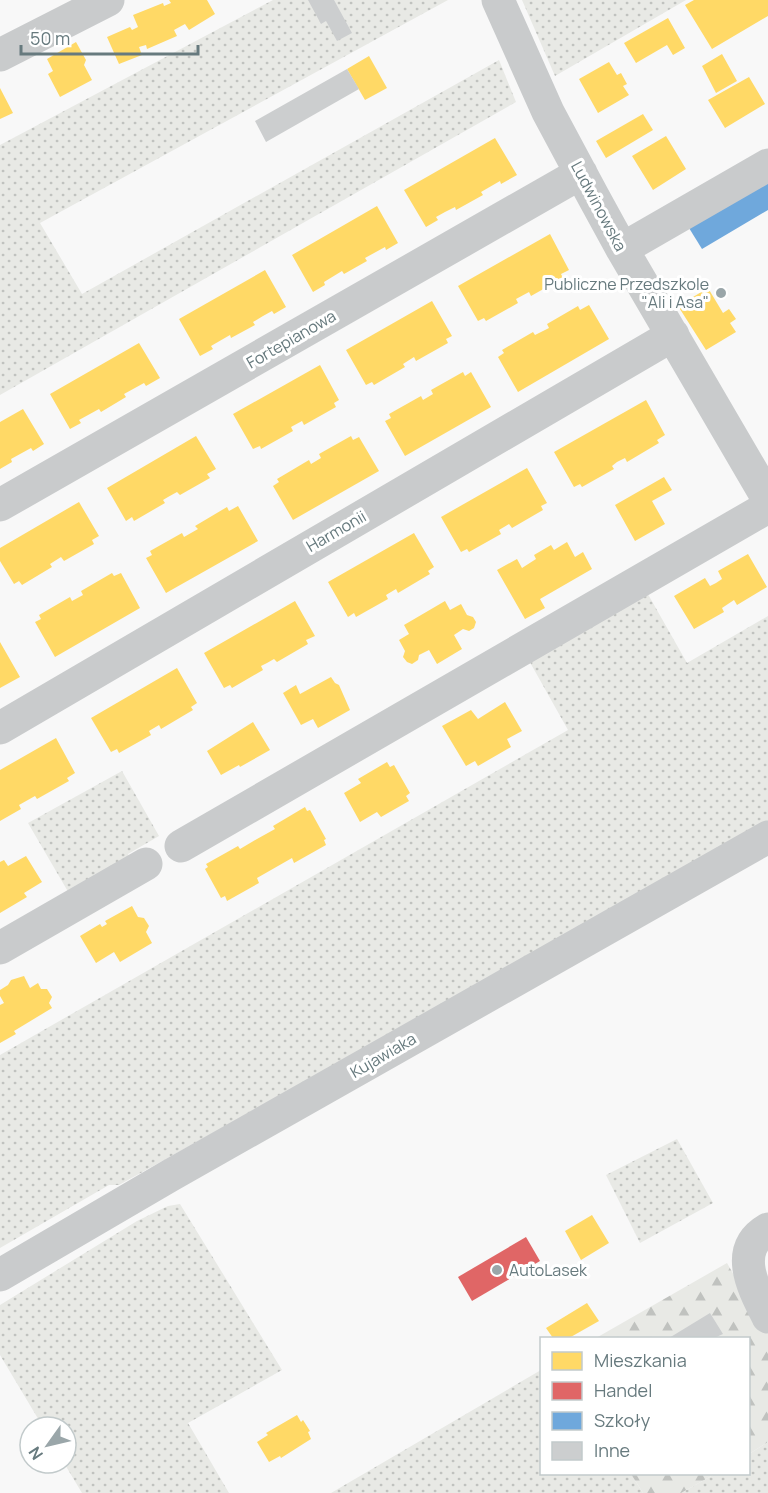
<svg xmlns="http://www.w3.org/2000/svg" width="768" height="1493" font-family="Manrope,sans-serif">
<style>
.grass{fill:url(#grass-dots)}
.forest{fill:url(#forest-firs)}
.homes{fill:#ffd966}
.shops{fill:#e06666}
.schools{fill:#6fa8dc}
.building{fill:#cccecf}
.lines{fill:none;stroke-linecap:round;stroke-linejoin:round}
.minor{stroke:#c9cbcc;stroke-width:33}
.poi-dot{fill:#9aa6a9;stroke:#fff;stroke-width:2}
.labels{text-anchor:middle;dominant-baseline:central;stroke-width:6;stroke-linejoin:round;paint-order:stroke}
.street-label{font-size:16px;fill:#677a7e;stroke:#fff}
.poi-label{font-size:16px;fill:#677a7e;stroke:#fff;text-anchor:end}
</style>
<defs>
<pattern id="grass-dots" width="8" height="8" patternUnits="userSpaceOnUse" patternTransform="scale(1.5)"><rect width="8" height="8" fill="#e8e9e5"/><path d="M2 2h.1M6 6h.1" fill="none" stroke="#c0c2bf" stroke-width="1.8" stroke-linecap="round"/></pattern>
<pattern id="forest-firs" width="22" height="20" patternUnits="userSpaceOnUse" patternTransform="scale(1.5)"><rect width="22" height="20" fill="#e8e9e5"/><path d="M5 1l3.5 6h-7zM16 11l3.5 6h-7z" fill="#c0c2bf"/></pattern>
</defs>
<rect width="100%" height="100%" fill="#f8f8f8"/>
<!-- grass -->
<path class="grass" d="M273,0H448L40,223L82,294L499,60L516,102L0,395V145Z
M522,0H686L555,76Z
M645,589L687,663L768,616V825L119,1185H109L0,1248V1055L568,730L527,657Z
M122,771L159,836L128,854L131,860L70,895L28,823Z
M677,1139L713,1203L640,1243L606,1175Z
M180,1204L282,1370L188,1423L229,1493H82L64,1463H66V1427H43L0,1355V1305L137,1221L168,1206Z
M541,1370L542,1474H631L643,1493H331Z
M768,1442V1493H681L715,1474H748L749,1454Z"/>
<!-- forest -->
<path class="forest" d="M727,1263L768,1334V1442L749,1454L748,1338H596Z
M631,1474H715L681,1493H643Z"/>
<!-- homes -->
<path class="homes" d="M169,0H207L215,14L189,30L185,24L174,30L177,36L147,49L146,45L139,47L142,55L119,64L107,37L130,27L132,30L138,27L133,15L163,3L164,6L171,3Z
M694,0H768V16L712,49L685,5Z
M668,18L685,48L673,55L667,45L636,63L624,43Z
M76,42L86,60L84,65L92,80L60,97L48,74L53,71L47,59Z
M722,54L737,81L716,93L702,66Z
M369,56L387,88L365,100L347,69Z
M609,62L617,75L621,73L627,84L623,86L629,95L598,113L579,79Z
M749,77L765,104L725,128L708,100Z
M0,88L13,113L0,119Z
M643,114L653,130L606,158L596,141Z
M666,136L686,169L653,190L632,156Z
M495,138L517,175L501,184L500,181L481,192L483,195L456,210L455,207L445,212L436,217L438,220L426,227L404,190Z
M377,206L398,243L386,250L385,247L365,258L367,261L344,274L342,271L324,282L325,285L313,292L292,255Z
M550,234L569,270L561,274L563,278L531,296L529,292L516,299L518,303L486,321L484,318L478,321L458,286Z
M265,270L286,307L274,314L272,311L263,316L253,322L255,325L231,338L230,335L211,346L213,349L200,356L179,319Z
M708,288L723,313L729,309L736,319L730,323L736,332L706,350L678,306Z
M432,301L452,336L446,339L448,343L416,361L414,357L403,364L405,367L374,385L372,382L366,385L346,350Z
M589,305L609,339L518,392L498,357L504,353L502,350L533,332L535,335L549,328L547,324L578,306L580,310Z
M139,343L160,378L146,386L144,383L124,394L126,397L101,412L99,409L79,420L81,423L70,429L50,394Z
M320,365L339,400L334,403L336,407L304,425L302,421L291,427L293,431L261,449L260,446L253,449L233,414Z
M463,372L465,376L471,372L491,407L405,456L385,421L391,418L389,414L421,396L423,400L433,394L431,390Z
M646,400L665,435L657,440L659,443L627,462L625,458L617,462L612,466L614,469L582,487L580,484L574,487L554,452Z
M23,409L44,444L33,451L31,448L11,459L12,462L0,469V422Z
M196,436L216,469L207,474L210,478L180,495L177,492L168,497L163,500L165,503L134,521L132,517L126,521L107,488Z
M351,436L353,440L359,437L379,471L293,520L273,486L279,482L277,479L309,460L311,464L321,458L319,454Z
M527,468L547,503L541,506L543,510L512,528L509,524L499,530L501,534L469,552L467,549L461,552L441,517Z
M664,477L672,490L652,501L665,524L635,541L615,505Z
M79,502L99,536L92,540L94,544L64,561L61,557L50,564L52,567L22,585L19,581L14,584L0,561V548Z
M238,506L258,541L166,593L146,558L152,555L150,551L182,533L184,537L198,529L195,526L227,507L229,511Z
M414,533L434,567L428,571L430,574L398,593L396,589L386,595L388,599L356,617L354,613L348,617L328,582Z
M567,542L575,557L583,552L592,569L540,599L545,608L525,619L497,570L517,559L522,568L536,559L534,555L551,545L554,550Z
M748,554L767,587L737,605L734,600L722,608L724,612L694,629L674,596L705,578L710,586L716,583L722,579L718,571Z
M112,573L114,576L121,573L140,608L55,657L35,622L41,619L39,615L70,597L72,601L83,595L81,591Z
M295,601L315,636L306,640L308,644L277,662L274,659L267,663L261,666L263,670L232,688L230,685L224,688L204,653Z
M445,601L450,610L461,604L467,615L473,617L476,622L474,628L469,631L463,629L454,635L462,649L437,664L429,650L419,655L418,660L412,664L407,662L403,657L405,651L399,640L409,634L404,625Z
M0,642L20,677L0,688Z
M177,668L197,703L191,707L193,710L161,729L159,725L149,731L151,735L119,753L117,749L111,752L91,718Z
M331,677L335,683L339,685L350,710L318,728L313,719L301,725L283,693L296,685L300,694Z
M505,702L522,731L507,739L511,747L478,766L475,761L466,766L442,726L471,710L478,719Z
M253,722L270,750L240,767L239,765L221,775L207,751Z
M56,738L75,773L67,778L69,781L37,799L35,796L19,805L21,809L0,821V770Z
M387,762L390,767L394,765L410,793L406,796L409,801L381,817L377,812L360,822L344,793L361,783L358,779Z
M305,807L307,811L310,810L326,839L324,840L326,845L294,863L292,858L257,878L259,883L227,901L225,896L221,898L205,869L208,867L206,864L238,846L240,849L257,839L275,829L273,826Z
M26,856L42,882L24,893L27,897L0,913V862L4,860L8,866Z
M132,906L138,917L144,918L149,926L146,932L152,943L120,962L114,952L96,963L80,936L100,924L102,927L107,924L105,921Z
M24,976L30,988L38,983L41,989H47L52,997L49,1003L52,1008L14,1031L16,1034L0,1043V1005L4,1003L0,996V990L8,985L11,980Z
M592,1215L609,1243L581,1260L565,1231Z
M587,1303L599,1321L569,1338H553L546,1328Z
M297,1415L301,1422L303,1420L310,1431L308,1432L311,1439L281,1458L280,1456L269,1462L257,1442L268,1435L266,1433Z"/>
<!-- shops -->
<path class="shops" d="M526,1237L540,1261L472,1301L458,1277Z"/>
<!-- schools -->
<path class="schools" d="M768,181V210L702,249L689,228Z"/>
<!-- building -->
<path class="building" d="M308,0H334L352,33L337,41L326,21L321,24Z
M347,69L359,89L266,142L255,121Z
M710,1313L723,1334L714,1338H669Z"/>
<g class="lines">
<!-- minor -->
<path class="minor" d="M498,0L548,112L593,196L622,249L768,499
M0,55L108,0
M622,249L768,165
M0,505L581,173
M0,728L673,335
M181,846L768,507
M0,948L146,864
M768,1229C732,1250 754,1289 768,1317
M0,1275L171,1175L768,837"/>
</g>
<!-- markers -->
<g class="poi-dot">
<circle cx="721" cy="293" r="6"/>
<circle cx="497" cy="1270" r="6"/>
</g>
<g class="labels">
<!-- street labels -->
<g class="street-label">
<text transform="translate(599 206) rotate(62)">Ludwinowska</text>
<text transform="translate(291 339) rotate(-30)">Fortepianowa</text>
<text transform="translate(336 531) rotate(-30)">Harmonii</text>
<text transform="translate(383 1055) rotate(-30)">Kujawiaka</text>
</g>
<!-- poi labels -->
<g class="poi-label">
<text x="709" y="284">Publiczne Przedszkole<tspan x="709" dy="18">"Ali i Asa"</tspan></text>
<text x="509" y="1270" text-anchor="start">AutoLasek</text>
</g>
</g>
<!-- legend -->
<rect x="540" y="1337" width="210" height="138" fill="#ffffff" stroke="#c2cacb" stroke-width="1.5"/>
<rect x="552" y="1352" width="30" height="18" fill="#ffd966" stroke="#c2cacb" stroke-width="1.5"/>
<text x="594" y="1367" font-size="18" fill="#677a7e">Mieszkania</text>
<rect x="552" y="1382" width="30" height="18" fill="#e06666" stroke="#c2cacb" stroke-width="1.5"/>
<text x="594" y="1397" font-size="18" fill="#677a7e">Handel</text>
<rect x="552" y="1412" width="30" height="18" fill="#6fa8dc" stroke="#c2cacb" stroke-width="1.5"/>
<text x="594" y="1427" font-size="18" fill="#677a7e">Szkoły</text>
<rect x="552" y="1442" width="30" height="18" fill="#cccecf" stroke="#c2cacb" stroke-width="1.5"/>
<text x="594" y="1457" font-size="18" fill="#677a7e">Inne</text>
<!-- north arrow -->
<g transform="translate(48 1445) rotate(236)"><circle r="28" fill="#ffffff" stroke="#c2cacb" stroke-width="1.5"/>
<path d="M0-4.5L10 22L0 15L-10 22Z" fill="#9aa6a9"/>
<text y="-9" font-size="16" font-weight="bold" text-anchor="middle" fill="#677a7e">N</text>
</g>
<!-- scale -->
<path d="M21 45v9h177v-9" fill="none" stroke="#677a7e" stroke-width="3"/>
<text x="30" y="45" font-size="18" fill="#677a7e" stroke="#ffffff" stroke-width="4.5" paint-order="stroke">50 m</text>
</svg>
